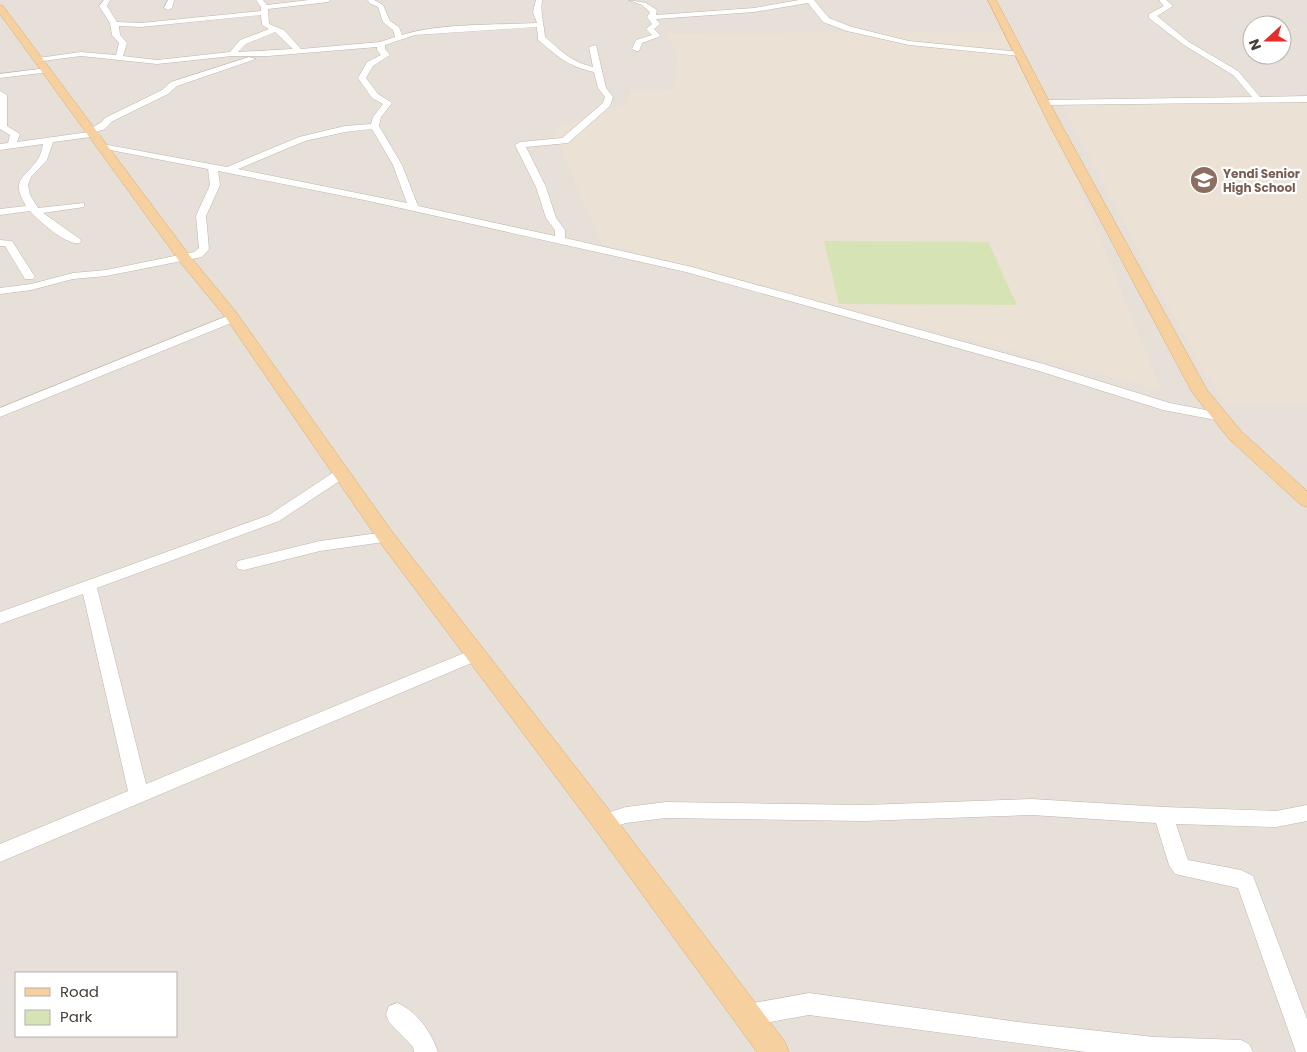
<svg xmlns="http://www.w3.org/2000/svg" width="1307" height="1052" font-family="Poppins,sans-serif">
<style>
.residential{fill:#e7e0d8;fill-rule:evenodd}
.education{fill:#ebe1d4}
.green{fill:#d6e4b5}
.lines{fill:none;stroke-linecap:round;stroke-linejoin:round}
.minor-casing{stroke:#beb5ac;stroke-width:1}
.major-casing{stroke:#daaa70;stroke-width:1}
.minor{fill:#fff;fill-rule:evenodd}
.major{fill:#f6d09f;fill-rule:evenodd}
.labels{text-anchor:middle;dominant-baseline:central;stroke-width:4.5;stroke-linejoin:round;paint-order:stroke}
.far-education-label{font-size:12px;font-weight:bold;fill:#785e54;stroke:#fff;text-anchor:start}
</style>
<rect width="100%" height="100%" fill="#f3efe9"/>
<!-- residential -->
<path class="residential" d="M0,0H1307V1052H0ZM1252,25H1282V55H1252ZM16,973H176V1036H16Z"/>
<!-- education -->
<path class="education" d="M1004,31L1080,188L1161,390L601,243L556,137L555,129L627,103L631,89L673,90L678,56L666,34Z
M1212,101L1307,102V405H1226L1203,369L1141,256L1062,104Z"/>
<!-- green -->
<path class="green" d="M824,241L988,242L1017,305L839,304Z"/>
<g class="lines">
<defs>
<path id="minor" d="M104,0H110L107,6L117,22L141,23L261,11V7L256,0H263L267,5L309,0H331L328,2L268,9L269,24L284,30L301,49L380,42L395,37L393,30L383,22L378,7L369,3L368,0H374L383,5L390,21L399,27L402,35C438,23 497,25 537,23L533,12L536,0H542C540,13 544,24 545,37C560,50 573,63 593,67L589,47L596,45L606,88L613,97L610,106L568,143L526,147L546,187L556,218L565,230V238L692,267L1047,365L1170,403L1221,413L1228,417L1221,421L1163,410L1039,371L686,272L369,201L218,171L220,185L206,216L209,249L202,257L106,276L73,279L31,290L0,294V288L31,284L73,273L106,270L194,252L199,248L196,216L210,185L208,169L100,148L97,147V143L227,167L299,137L345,126L371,124L373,117L383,104L372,98L358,78L367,62L381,55L377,50V47L268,56H232L157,64L81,56L35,62L34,60L38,58L81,52L116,55L119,43L112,35L110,23L99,6ZM261,15L262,25L269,29L240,40L230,52L157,60L123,56L127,43L120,35L119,26L141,27ZM537,27L538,40C559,57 567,66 594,72L598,88L605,97L603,103L562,138L520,142L515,145L536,187L546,218L555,230V236L418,206L402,165L379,126L381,117L392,103L378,94L366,78L373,66L390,55L385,49V45L415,35ZM275,32L293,49L238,52L246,44ZM372,129L393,165L407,203L238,169L305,141L345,132Z
M168,0H174L172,8L168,10L164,8Z
M629,0L646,3L657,10L656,15L754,8L799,0H814L829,18L852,27L909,41L1021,52L1025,54L1021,56L909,45L847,31L823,22L808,3L754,12L656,19L660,24L654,29L661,36L642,43L639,51H636L632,49L636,40L652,35L646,29L652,24L647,17L650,12L642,5Z
M1159,0H1166L1173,6L1157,16L1189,42L1238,71L1260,97L1307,96V102L1043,105L1042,103L1046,100L1252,97L1233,75L1184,45L1149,18V14L1164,6Z
M249,57L256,59L177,86L168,94L111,122L105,129L96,132L100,134L98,136L53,142L47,160L31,177L28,185L30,195L38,208L84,203V207L43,213L80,239L81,241L80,243C67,246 39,221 30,211L0,215V209L26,206C11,180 22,180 36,162C40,157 42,150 43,144L0,150V144L8,143L10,135L0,129V91L7,95V126L20,134L17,142L89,132L88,130C93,125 98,127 105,118L162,90L171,82Z
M47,68H50V72L0,78V74Z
M0,240L12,241L35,277L33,279H25L5,246H0Z
M232,314L238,318L236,321L0,417V408Z
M342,469L347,470L349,473L347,476L279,521L97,588L146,784L469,651L475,649L481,651L483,655L481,659L0,862V844L128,791L83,594L0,624V612L269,515L337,470Z
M386,532L391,533L394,537L391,541L320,551L244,570L238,569L236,565L238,561L320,541Z
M1032,799L1163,807L1276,811L1307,805V821L1276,827L1176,824L1188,860L1241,870L1253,876L1307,1019V1052H1296L1238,888L1175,874L1169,865L1156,823L1032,815L864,821L666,818L626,823L604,830L597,828L594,822L597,816L626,807L666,802L864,805Z
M809,993L1026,1023L1154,1037L1241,1040L1249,1044L1253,1052H1086L809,1015L748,1026L740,1023L737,1015L740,1007L748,1004Z
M397,1003C417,1011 431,1032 438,1052H414L413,1047L389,1022L386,1014L389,1006Z"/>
<path id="major" d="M988,0H996L1061,124L1207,390L1241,431L1307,491V507L1301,505L1229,439L1192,392L1049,124Z
M0,5L3,6L190,256L236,312L393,533L613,815L785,1042L789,1052H757L595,829L379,541L226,318L180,262L0,14Z"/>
</defs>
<!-- minor casing -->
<use href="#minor" class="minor-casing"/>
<!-- major casing -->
<use href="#major" class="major-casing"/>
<!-- minor -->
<use href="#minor" class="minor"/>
<!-- major -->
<use href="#major" class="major"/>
</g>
<!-- icons -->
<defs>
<symbol id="school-disc" viewBox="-11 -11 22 22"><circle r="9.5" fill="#8d6e63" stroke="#fff"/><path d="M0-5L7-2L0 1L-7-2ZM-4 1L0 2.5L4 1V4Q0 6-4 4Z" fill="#fff"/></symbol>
</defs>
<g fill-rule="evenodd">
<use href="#school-disc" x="1188" y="164" width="32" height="32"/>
</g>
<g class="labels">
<!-- far-education labels -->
<g class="far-education-label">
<text x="1223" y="173">Yendi Senior<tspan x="1223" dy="14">High School</tspan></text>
</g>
</g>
<!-- legend -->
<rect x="15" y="972" width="162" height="65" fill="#ffffff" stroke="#b5b2af"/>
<rect x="25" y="988" width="25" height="8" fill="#f6d09f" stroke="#b5b2af"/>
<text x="60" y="997" font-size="15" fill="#463e38">Road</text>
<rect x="25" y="1010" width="25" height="15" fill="#d6e4b5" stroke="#b5b2af"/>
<text x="60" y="1022" font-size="15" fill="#463e38">Park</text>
<!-- north arrow -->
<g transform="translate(1267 40) rotate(249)"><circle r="24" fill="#ffffff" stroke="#b5b2af"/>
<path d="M0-4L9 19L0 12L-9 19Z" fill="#e82b2b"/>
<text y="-8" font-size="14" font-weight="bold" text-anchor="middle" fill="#463e38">N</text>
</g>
</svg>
